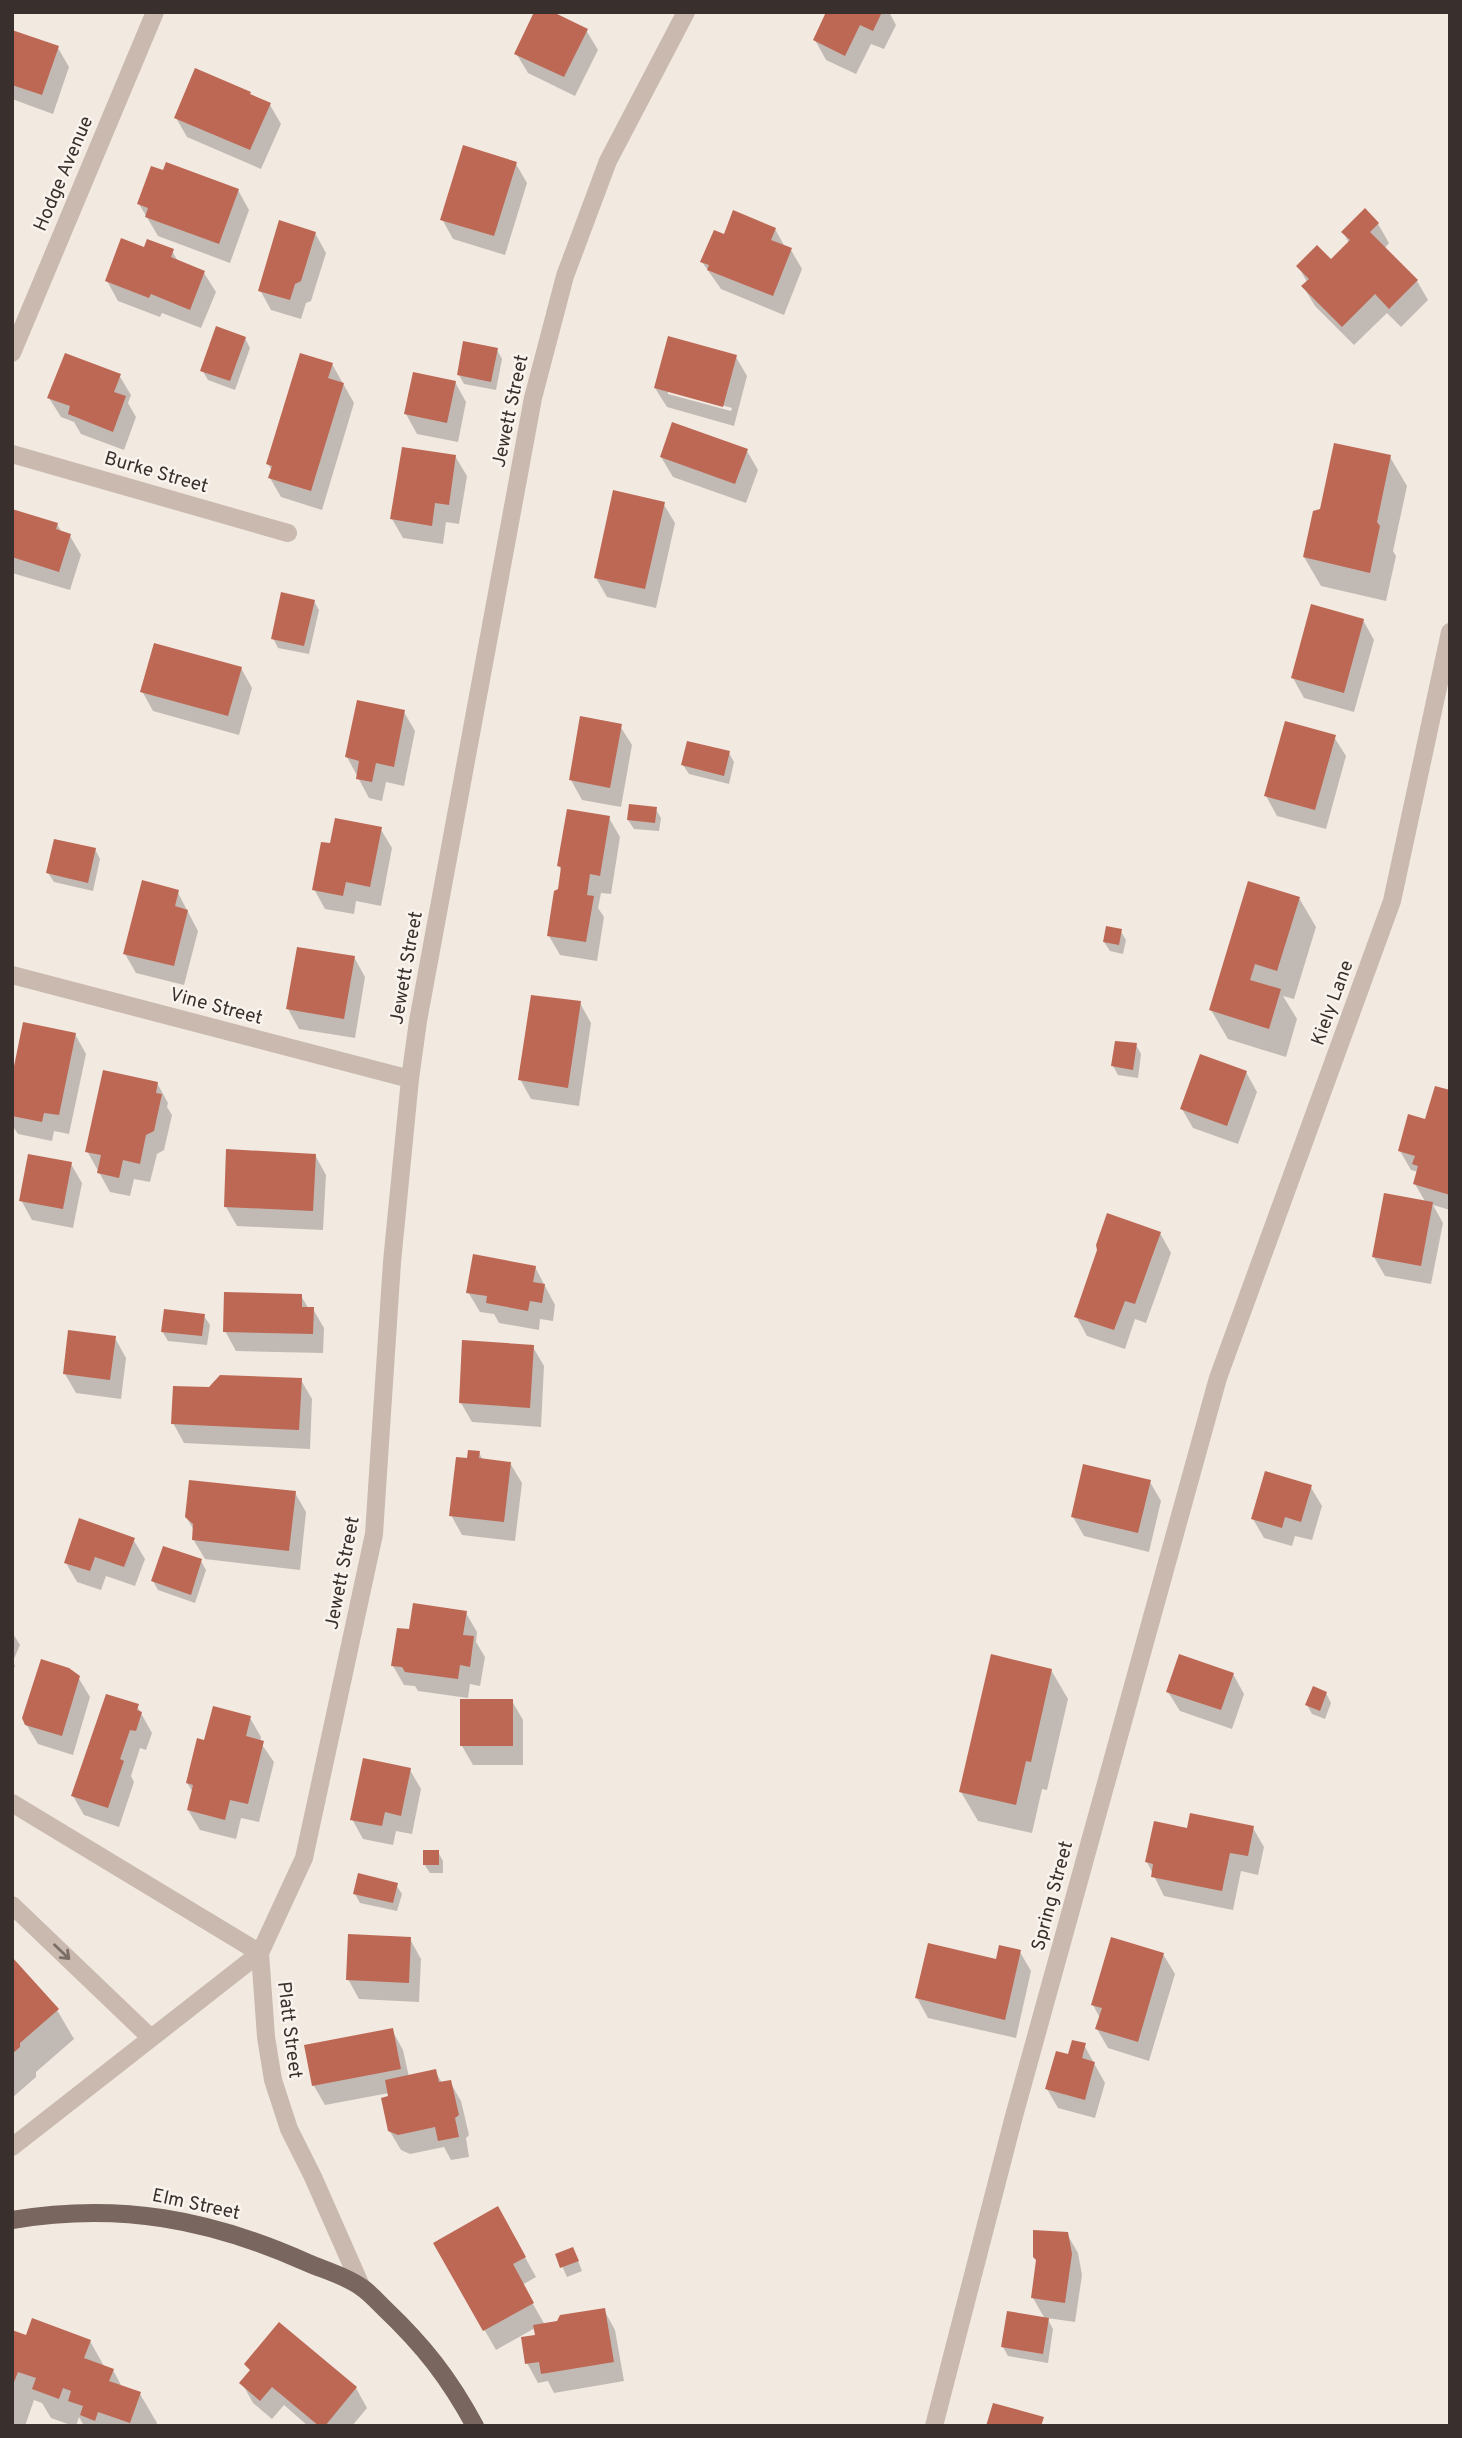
<svg xmlns="http://www.w3.org/2000/svg" width="1462" height="2438" font-family="Overpass,sans-serif">
<style>
.shadow{fill:#0003;fill-rule:evenodd}
.building{fill:#bd6854}
.lines{fill:none;stroke-linecap:round;stroke-linejoin:round}
.minor{stroke:#c9b9ae;stroke-width:18}
.major{stroke:#79665e;stroke-width:18}
.oneway{stroke:#7a6d66}
.labels{text-anchor:middle;dominant-baseline:central;stroke-width:5;stroke-linejoin:round;paint-order:stroke}
.street-label{font-size:19px;fill:#392f2c;stroke:#f9f3ee}
</style>
<rect width="100%" height="100%" fill="#f2e9e1"/>
<!-- shadow -->
<path class="shadow" d="M828,12H889L896,25L884,49L871,44L856,74L826,60L815,40Z
M586,30L598,50L575,96L528,73L516,53Z
M12,32L58,48L69,67L53,114L12,99Z
M250,93L251,96L270,105L281,124L261,169L187,137L176,118Z
M516,164L527,183L505,255L453,239L442,219Z
M238,190L249,210L230,263L158,236L139,204Z
M1365,210L1378,224L1389,243L1384,249L1417,281L1428,300L1401,327L1387,313L1354,345L1315,306L1303,286L1307,282L1298,266L1331,261L1349,243L1343,232Z
M775,229L785,247L791,250L802,269L784,315L721,289L702,262L725,236Z
M315,233L326,253L311,301L306,303L301,319L271,310L260,290Z
M145,249L172,251L179,263L204,273L216,292L201,328L162,313L160,317L118,301L107,281Z
M245,338L250,348L235,390L208,380L202,370Z
M497,350L502,359L496,390L464,384L459,375Z
M736,357L747,376L734,426L667,407L655,388ZM668,390L732,408L731,411L668,394Z
M332,364L354,403L322,510L281,497L270,478L272,471L268,464Z
M119,375L131,395L128,403L136,417L124,450L81,434L74,422L61,417L49,398Z
M455,382L466,402L458,442L417,434L406,414Z
M747,451L758,470L746,503L673,477L661,457Z
M455,456L467,476L459,524L446,522L443,544L403,538L392,519Z
M1390,457L1407,486L1393,551L1396,556L1386,601L1321,586L1304,557L1321,510Z
M663,503L675,523L656,608L607,597L596,578Z
M12,511L57,524L62,533L70,536L81,555L70,590L12,573Z
M314,601L319,610L309,654L278,648L273,638Z
M1363,620L1374,640L1354,712L1304,698L1293,678Z
M241,668L252,688L239,735L153,711L142,691Z
M404,712L415,731L404,786L386,782L382,801L369,798L347,757Z
M620,726L632,745L621,807L582,800L571,780Z
M1334,737L1346,756L1326,829L1277,816L1266,796Z
M729,753L734,762L729,784L689,774L683,765Z
M655,808L661,818L659,831L634,829L628,820Z
M609,818L620,837L611,894L601,893L598,908L604,917L597,961L560,955L549,936L562,872L559,866Z
M380,828L392,848L381,906L356,901L354,914L325,909L314,889L332,845Z
M95,849L100,859L93,891L54,882L48,873Z
M177,891L198,931L184,985L136,973L125,954Z
M1299,898L1316,927L1294,999L1283,996L1297,1019L1286,1057L1228,1039L1211,1010Z
M1120,930L1126,940L1123,954L1110,951L1104,942Z
M354,957L365,977L355,1038L299,1029L288,1009Z
M580,1003L591,1023L579,1106L531,1099L520,1079Z
M75,1034L86,1054L69,1134L54,1131L52,1141L18,1134L12,1125V1085Z
M1136,1045L1141,1054L1138,1078L1118,1075L1113,1066Z
M1246,1072L1257,1092L1238,1144L1193,1128L1182,1109Z
M157,1083L168,1103L167,1107L172,1115L164,1150L157,1154L150,1182L134,1179L130,1196L110,1192L87,1151Z
M1450,1092V1210L1433,1205L1443,1223L1431,1284L1385,1276L1374,1257L1426,1203L1415,1184L1418,1172L1411,1170L1400,1151Z
M315,1155L326,1175L323,1230L237,1226L226,1207Z
M71,1164L82,1183L73,1228L32,1220L21,1200Z
M1160,1233L1171,1253L1146,1323L1135,1319L1125,1349L1087,1336L1076,1316L1099,1250Z
M535,1267L555,1305L553,1321L540,1319L539,1330L499,1323L494,1314L480,1312L468,1292Z
M301,1296L309,1309H313L324,1328L323,1353L236,1351L225,1331Z
M204,1316L210,1325L207,1345L168,1341L162,1331Z
M115,1338L126,1358L121,1399L76,1393L65,1374Z
M533,1347L544,1366L541,1427L472,1422L461,1403Z
M301,1380L312,1399L310,1449L184,1443L173,1423L210,1389Z
M479,1453L483,1460L510,1463L522,1483L515,1541L462,1535L451,1515Z
M1150,1482L1161,1501L1149,1552L1084,1536L1073,1517Z
M1310,1486L1322,1506L1312,1540L1295,1536L1292,1546L1264,1538L1253,1519Z
M295,1493L306,1512L300,1570L205,1559L193,1539L194,1530L186,1517Z
M133,1539L145,1559L135,1586L106,1576L101,1590L77,1582L66,1563Z
M201,1561L206,1570L195,1603L158,1590L153,1581Z
M466,1613L477,1632L476,1642L485,1657L480,1686L470,1684L468,1698L418,1691L415,1686L404,1685L393,1666Z
M12,1632L20,1645L13,1661L15,1666L12,1673Z
M1051,1670L1068,1699L1047,1790L1042,1789L1032,1833L978,1821L961,1792Z
M1233,1674L1244,1694L1232,1729L1180,1711L1168,1692Z
M78,1677L90,1697L73,1755L38,1744L26,1724Z
M1326,1693L1331,1703L1325,1719L1312,1714L1307,1705Z
M512,1701L523,1720V1765H473L462,1746Z
M137,1706L152,1733L146,1750L140,1748L131,1776L134,1782L119,1827L84,1815L73,1796Z
M250,1718L261,1737L260,1742L274,1762L259,1822L241,1818L236,1839L200,1830L188,1810L193,1792L187,1783L206,1742Z
M410,1770L421,1789L412,1834L396,1831L393,1845L363,1839L352,1819Z
M1253,1828L1264,1847L1258,1875L1241,1871L1233,1910L1164,1896L1147,1862L1188,1830Z
M438,1852L443,1861V1873H430L424,1864Z
M396,1885L402,1894L397,1911L360,1903L355,1894Z
M410,1939L421,1959L419,2002L359,1999L348,1979Z
M1020,1952L1031,1971L1016,2038L928,2018L917,1998Z
M1163,1954L1175,1974L1149,2061L1108,2048L1097,2029L1100,2018L1093,2005Z
M12,1959L57,2010L74,2039L36,2072V2077L12,2098Z
M392,2030L403,2050L409,2077L435,2071L442,2083L450,2082L461,2101L469,2135L466,2138L469,2157L451,2160L444,2147L410,2154L401,2150L389,2130V2093L325,2105L314,2086L306,2047Z
M1084,2045L1105,2083L1095,2118L1058,2108L1047,2089L1069,2056Z
M498,2209L536,2277L522,2285L545,2325L604,2310L615,2330L624,2381L554,2393L548,2381L538,2383L527,2363L537,2336L535,2328L496,2350L435,2243Z
M1067,2234L1078,2253L1082,2275L1075,2322L1047,2318L1053,2329L1048,2363L1008,2356L1003,2347L1045,2319L1033,2298Z
M557,2255L577,2258L582,2271L567,2277Z
M12,2332L27,2337L90,2341L105,2368L113,2370L122,2387L140,2394L157,2423L156,2426H84L79,2417L76,2426H73L51,2418L42,2403L34,2400L25,2426L12,2424Z
M246,2364L356,2388L367,2408L352,2426H308L284,2405L272,2419L253,2403L242,2383L251,2372Z"/>
<!-- building -->
<path class="building" d="M534,12H553L588,29L564,77L514,54Z
M826,12H882L873,31L860,25L845,56L813,40Z
M12,30L59,46L42,95L12,85Z
M195,68L251,92L250,94L271,103L250,150L174,118Z
M463,145L517,162L494,236L440,220Z
M166,162L239,189L219,244L145,217L148,208L137,204L151,166L163,170Z
M1365,208L1379,223L1370,232L1418,280L1389,309L1375,294L1342,327L1301,286L1309,279L1296,266L1317,245L1331,259L1350,240L1341,232Z
M733,210L776,228L771,240L792,248L773,296L707,270L709,265L700,262L714,230L724,234Z
M279,220L316,232L301,281L295,284L290,300L258,291Z
M121,238L144,247L147,239L174,249L171,257L205,271L190,310L151,294L149,298L105,281Z
M216,326L246,337L230,381L200,371Z
M668,336L737,355L723,407L654,388Z
M463,341L498,348L491,382L457,375Z
M65,353L121,374L114,392L126,396L113,432L68,414L70,406L47,398Z
M300,353L333,363L328,378L344,383L311,491L268,478L272,466L266,464Z
M413,372L456,381L447,423L404,414Z
M672,422L748,449L735,484L660,457Z
M1334,443L1391,455L1377,522L1380,526L1370,573L1303,557L1313,511L1320,509Z
M402,447L456,455L449,505L435,503L432,526L390,519Z
M613,490L665,502L645,589L594,578Z
M12,509L58,523L56,529L71,534L59,572L12,557Z
M281,592L315,600L304,646L271,639Z
M1311,604L1364,619L1344,693L1291,678Z
M154,643L242,667L228,716L140,692Z
M357,700L405,710L394,767L376,763L372,782L356,779L359,761L345,757Z
M580,716L622,724L610,788L569,780Z
M1285,721L1336,735L1315,810L1264,796Z
M687,741L730,751L724,776L681,765Z
M629,804L657,807L655,823L627,820Z
M567,809L610,816L600,876L590,874L587,895L594,896L586,942L547,936L554,891L558,889L561,867L557,866Z
M335,818L382,827L370,887L346,882L343,896L312,890L321,842L330,843Z
M54,839L96,848L88,883L46,873Z
M142,880L179,890L175,906L188,910L174,966L123,954Z
M1248,881L1300,897L1277,971L1255,964L1250,980L1281,989L1269,1029L1209,1010Z
M1106,926L1122,929L1119,945L1103,942Z
M297,947L355,956L344,1019L286,1009Z
M531,995L581,1001L568,1088L518,1080Z
M23,1022L76,1033L59,1115L44,1113L42,1122L12,1116V1076Z
M1115,1041L1137,1043L1133,1070L1111,1066Z
M1200,1054L1247,1071L1227,1126L1180,1109Z
M103,1070L158,1082L156,1093L162,1094L154,1131L146,1135L140,1164L123,1160L119,1178L97,1173L101,1155L85,1152Z
M1435,1086L1450,1090V1195L1413,1184L1418,1166L1412,1164L1415,1156L1398,1151L1408,1114L1425,1119Z
M226,1149L316,1154L313,1211L224,1207Z
M28,1154L72,1162L63,1209L19,1201Z
M1384,1193L1433,1202L1421,1266L1372,1257Z
M1107,1213L1161,1232L1135,1304L1125,1301L1114,1330L1074,1317L1097,1250L1096,1245Z
M473,1254L536,1266L533,1282L545,1284L542,1303L530,1301L528,1311L486,1303L487,1296L466,1293Z
M224,1292L302,1294V1307H314L313,1334L223,1332Z
M164,1309L205,1314L202,1336L161,1332Z
M68,1330L116,1336L110,1380L63,1374Z
M462,1340L534,1345L530,1408L459,1403Z
M220,1375L302,1378L299,1430L171,1424L173,1386L209,1387Z
M468,1450L480,1451L479,1458L511,1462L504,1522L449,1516L456,1457L467,1458Z
M1083,1464L1151,1480L1138,1533L1071,1517Z
M1265,1471L1312,1485L1301,1522L1285,1517L1282,1528L1251,1519Z
M189,1480L296,1491L289,1551L192,1540L193,1524L185,1517Z
M79,1518L135,1538L124,1567L95,1557L90,1571L64,1563Z
M163,1546L202,1559L191,1595L151,1581Z
M413,1603L467,1611L463,1635L474,1636L470,1667L460,1665L458,1679L405,1672L402,1667L391,1666L397,1628L409,1629Z
M991,1654L1052,1669L1031,1762L1026,1761L1016,1805L959,1792Z
M1179,1654L1234,1673L1221,1710L1166,1692Z
M41,1659L69,1668L80,1676L62,1736L25,1725L22,1718Z
M1313,1686L1327,1692L1320,1711L1305,1705Z
M106,1694L139,1704L137,1710L142,1712L136,1731L130,1730L120,1759L124,1761L108,1808L71,1796Z
M460,1699H513V1746H460Z
M213,1706L251,1716L246,1736L264,1741L248,1804L230,1800L225,1820L187,1810L193,1785L186,1783L197,1738L204,1740Z
M363,1758L411,1768L401,1816L385,1812L382,1826L350,1820Z
M1190,1813L1254,1826L1248,1856L1230,1853L1222,1891L1151,1877L1153,1864L1145,1862L1154,1821L1187,1828Z
M423,1850H439V1865H423Z
M358,1873L398,1883L393,1903L353,1894Z
M348,1934L411,1937L409,1983L346,1980Z
M1111,1937L1164,1953L1138,2042L1095,2029L1102,2008L1091,2005Z
M928,1943L996,1959L999,1945L1021,1950L1005,2020L915,1998Z
M12,1957L59,2009L20,2043V2047L12,2054Z
M393,2028L401,2069L312,2086L304,2045Z
M1072,2040L1086,2043L1082,2058L1095,2062L1085,2100L1045,2089L1056,2051L1068,2054Z
M436,2069L439,2082L451,2080L459,2115L455,2118L459,2137L438,2141L435,2127L398,2135L388,2131L381,2098L388,2096L385,2080Z
M498,2206L526,2257L513,2264L534,2303L483,2331L433,2243Z
M1033,2230L1068,2232L1072,2254L1065,2303L1031,2298L1036,2260L1033,2257Z
M573,2247L579,2261L560,2268L555,2254Z
M605,2308L614,2362L541,2374L539,2362L525,2364L521,2337L535,2335L533,2325L557,2321L560,2315Z
M1007,2311L1049,2318L1043,2354L1001,2347Z
M32,2318L91,2340L84,2358L114,2369L109,2381L141,2392L130,2423L98,2412L95,2421L80,2415L83,2406L68,2401L71,2391L63,2388L59,2399L32,2389L36,2378L18,2372L12,2387V2330L26,2335Z
M279,2322L357,2387L325,2426H319L272,2387L260,2401L239,2383L250,2370L244,2364Z
M993,2403L1044,2417L1041,2426H986Z"/>
<g class="lines">
<!-- minor -->
<path class="minor" d="M12,353L155,12
M12,454L288,533
M12,975L410,1079
M12,1803L260,1953
M12,1905L151,2038
M260,1953L266,2037L273,2080L289,2129L313,2177L361,2286
M12,2147L260,1953L304,1858L374,1534L392,1262L410,1079L418,1021L533,398L565,276L608,161L686,12
M934,2426L1014,2116L1218,1378L1392,901L1450,632"/>
<!-- major -->
<path class="major" d="M12,2220C119,2202 210,2219 308,2263C324,2270 346,2276 361,2287C369,2292 377,2301 384,2308C424,2346 449,2378 475,2426"/>
</g>
<!-- one-way arrows -->
<defs><path id="oneway-shaft" d="M-6 0H5M1.5-3L5.5 0L1.5 3" fill="none" stroke-width="1.6" stroke-linecap="round" stroke-linejoin="round" transform="scale(1.75)"/></defs>
<use class="oneway" href="#oneway-shaft" transform="translate(62 1952) rotate(44)"/>
<g class="labels">
<!-- street labels -->
<g class="street-label">
<text transform="translate(64 174) rotate(-67)">Hodge Avenue</text>
<text transform="translate(511 411) rotate(-78)">Jewett Street</text>
<text transform="translate(156 473) rotate(16)">Burke Street</text>
<text transform="translate(407 968) rotate(-80)">Jewett Street</text>
<text transform="translate(1333 1003) rotate(-70)">Kiely Lane</text>
<text transform="translate(216 1007) rotate(15)">Vine Street</text>
<text transform="translate(343 1573) rotate(-79)">Jewett Street</text>
<text transform="translate(1053 1896) rotate(-75)">Spring Street</text>
<text transform="translate(289 2030) rotate(83)">Platt Street</text>
<text transform="translate(196 2205) rotate(12)">Elm Street</text>
</g>
</g>
<!-- border -->
<rect width="1462" height="2438" fill="none" stroke="#392f2c" stroke-width="28"/>
</svg>
